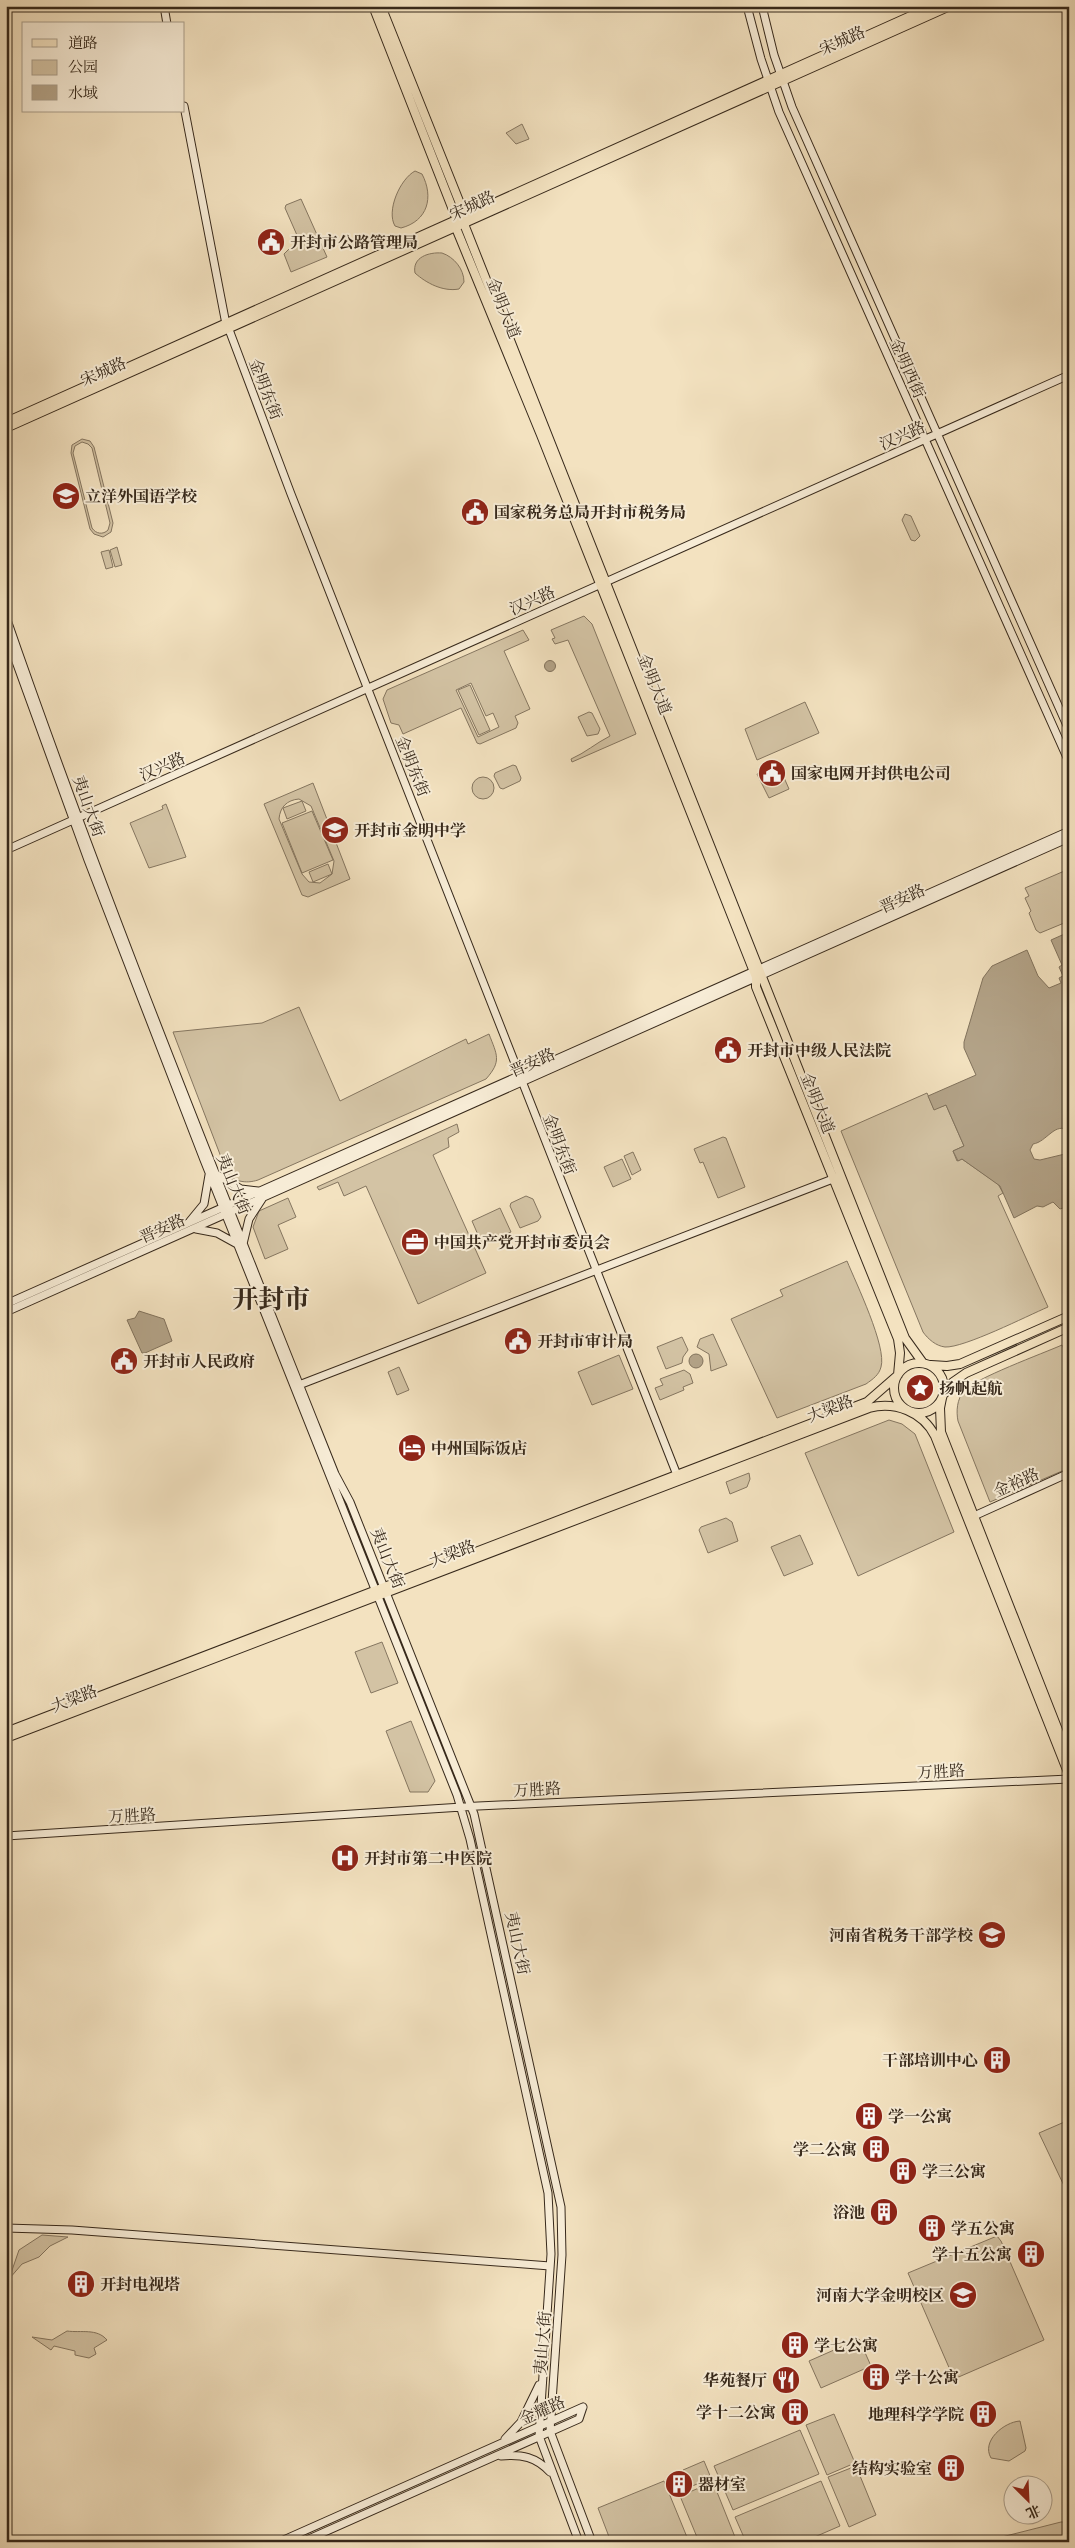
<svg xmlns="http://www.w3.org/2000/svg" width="1075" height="2548" font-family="'Gentium Book Plus','Noto Serif SC',serif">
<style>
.green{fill:#d3c3a4;stroke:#857660;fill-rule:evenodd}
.water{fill:#b3a388;stroke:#81725c}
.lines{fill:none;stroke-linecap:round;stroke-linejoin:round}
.secondary-casing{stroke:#37291b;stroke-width:9}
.primary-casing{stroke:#37291b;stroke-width:10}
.secondary{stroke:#f7ecd6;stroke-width:7}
.primary{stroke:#f3e2c0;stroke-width:8}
.labels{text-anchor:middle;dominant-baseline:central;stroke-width:4;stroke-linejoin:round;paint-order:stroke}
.street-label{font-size:16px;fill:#37291b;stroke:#f7ecd6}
.poi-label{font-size:16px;font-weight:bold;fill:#37291b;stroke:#f7ecd6;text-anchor:start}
.town-label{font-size:26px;font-weight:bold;fill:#37291b;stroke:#f7ecd6}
</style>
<rect width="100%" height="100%" fill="#f3e2c0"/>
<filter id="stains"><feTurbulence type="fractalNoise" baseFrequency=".004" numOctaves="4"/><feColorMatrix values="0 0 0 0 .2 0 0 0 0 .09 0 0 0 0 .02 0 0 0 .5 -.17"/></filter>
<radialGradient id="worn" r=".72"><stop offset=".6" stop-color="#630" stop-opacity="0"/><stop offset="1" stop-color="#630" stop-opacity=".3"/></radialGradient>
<!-- green -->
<path class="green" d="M522,124L529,139L516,144L506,133Z
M415,171L422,174C434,197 428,221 401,228L395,226C386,211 400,179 415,171Z
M301,199L327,257L291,272L284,254L290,248L300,242L285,208L286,205Z
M442,253C454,257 464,269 464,282L459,289C443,292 426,283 415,273C412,257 429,252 442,253Z
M82,439L90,441L94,447L113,523L111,532L103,537L94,534L90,529L71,453L72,445ZM82,442L88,444L92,448L110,523L108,530C103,535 96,534 92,528L73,453L75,446Z
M905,514L911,516L920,536L915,541L911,540L902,520Z
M117,547L122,565L115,567L110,550Z
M109,550L113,567L106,569L101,552Z
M584,616L592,624L636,734L572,762L571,759C585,753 596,743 610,736L568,640L555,644L552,639L555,638L551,630Z
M523,630L529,640L504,651L530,709L515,716L518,723L516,728L480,744L477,743L461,708L403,734L399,725L391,723L383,699L387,690ZM471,683L486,716L493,713L499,727L478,737L456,690Z
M470,685L490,730L479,735L458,690Z
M805,702L819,733L757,760L745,729Z
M589,712L592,713L600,729L598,734L587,736L578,717Z
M778,764L789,789L769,798L757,774Z
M513,765L516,766L521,778L520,781L503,789L500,788L494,776L495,773Z
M472 788a11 11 0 1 1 22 0a11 11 0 1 1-22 0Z
M313,783L350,879L308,897L302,895L264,804ZM299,799L311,806L334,861L332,874L328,864L309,872L313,882L332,874L320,883L309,882L302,874L279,819C280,807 287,800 299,799Z
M302,801L306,811L287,819L283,808Z
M166,804L186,857L149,868L130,823L163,809L162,806Z
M312,811L333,860L302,873L282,823Z
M1069,869V921L1040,933L1036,930L1029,913L1031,911L1025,898L1029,896L1025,888Z
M299,1007L340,1101L466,1039L468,1044L489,1034C497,1055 502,1061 486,1079L258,1180C246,1184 232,1182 226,1170L173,1032L262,1023Z
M927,1093L934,1109L946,1105L964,1146L953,1151L957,1161L962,1159L998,1184L1003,1193L998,1196L1048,1307C1027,1316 964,1348 945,1347C936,1346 928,1339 923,1332L841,1131Z
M457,1124L459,1132L448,1138L449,1147L433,1155L486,1273L418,1304L366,1186L344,1196L338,1182L319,1190L317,1187Z
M723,1137L726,1138L745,1187L718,1198L703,1162L700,1163L694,1149Z
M633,1152L641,1170L632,1175L624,1156Z
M622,1159L631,1179L613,1187L604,1167Z
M526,1196L533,1199L541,1217L538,1221L520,1228L510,1206L511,1203Z
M288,1198L296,1217L278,1225L288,1249L265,1259L253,1227L259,1211Z
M500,1208L511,1232L482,1244L472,1221Z
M847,1261C856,1283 887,1347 881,1367C879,1375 873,1379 866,1384L777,1418L731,1319L783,1296L780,1290Z
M713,1334L727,1365L711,1371L709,1354L697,1347L700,1339Z
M682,1337L688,1350L683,1357L682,1363L666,1369L657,1347Z
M1062,1345L1069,1359V1468L990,1502L958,1421C956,1411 957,1399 964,1391C973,1379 1044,1353 1062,1345Z
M619,1355L633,1389L592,1405L578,1372Z
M399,1367L409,1390L397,1395L388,1372Z
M684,1370L690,1374L693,1383L683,1387L684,1390L660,1400L655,1388L663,1385L660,1379Z
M889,1420L902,1424L915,1434L954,1532L858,1576L805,1453Z
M749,1473L750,1479L747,1487L730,1494L726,1482Z
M726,1518L732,1522L738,1541L708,1553L699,1530L701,1527Z
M800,1535L813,1564L784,1576L771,1547Z
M382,1642L398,1683L371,1693L355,1652Z
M411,1721L435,1781L428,1792H410L386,1731Z
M1069,2120V2191L1067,2192L1039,2133Z
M42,2235L68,2237L50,2246L39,2257L22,2264L9,2279L19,2250Z
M997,2236L1001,2241L1044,2340L954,2379L908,2273Z
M67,2331C81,2333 97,2328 107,2340L94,2348L96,2354L89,2358L75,2355V2351L54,2346L51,2350L32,2337L52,2340Z
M859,2339L871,2366L821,2388L809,2361Z
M834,2414L855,2463L827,2475L806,2425Z
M1020,2421L1026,2448L1025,2451L1009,2461L991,2458C981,2441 1004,2422 1020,2421Z
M800,2430L819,2474L733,2510L714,2466Z
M704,2461L711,2478L690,2487L683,2470Z
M856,2466L876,2515L849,2527L828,2477Z
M664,2481L689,2542H611L598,2508Z
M821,2481L840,2526L803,2542H746L735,2517Z
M713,2482L737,2542H699L680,2496Z
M1061,2522H1065L1066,2525L1063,2542H982Z"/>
<!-- water -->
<path class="water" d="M544.5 666a5.5 5.5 0 1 1 11 0a5.5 5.5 0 1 1-11 0Z
M1069,932V1131C1055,1121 1047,1142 1033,1144L1030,1150L1034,1159L1040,1160L1069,1153V1206L1060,1209L1053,1202L1043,1207L1037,1206L1014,1218L1000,1186L962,1159L958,1161L953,1151L964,1146L946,1105L934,1110L928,1096L976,1075L964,1048V1042L983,978L992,966L1027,950L1038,976L1049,988L1061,983L1059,978L1063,976L1059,967L1062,965L1051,940Z
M139,1311L164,1319L172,1341L145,1353H142L127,1320L135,1318Z
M689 1361a7 7 0 1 1 14 0a7 7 0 1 1-14 0Z"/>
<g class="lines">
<defs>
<path id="secondary" d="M164,6L167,24
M747,6L761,59L779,112L1069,762
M762,6L774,55L792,107L1069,730
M184,106L225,319L291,494L679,1480
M6,617C101,891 210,1160 317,1429L335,1474L350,1502L474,1814L561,2207L562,2255L550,2431L592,2542
M6,634L88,860L204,1160L457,1795L470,1839L548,2193L551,2254L539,2436L579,2542
M6,850L1069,375
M216,1174L241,1189L258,1191
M190,1221L204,1204L209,1175
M196,1229L217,1233L237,1244
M243,1244L249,1219L262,1199
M6,1304L1069,831
M6,1312L1069,838
M299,1385L838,1177
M974,1516L1069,1473
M6,1836L478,1806L1069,1779
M6,2228L72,2230L550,2266
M505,2439L521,2422L539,2385
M501,2456C522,2454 536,2457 550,2472
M279,2542L583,2407
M302,2542L579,2419L583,2407"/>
<path id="primary" d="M381,6L465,216L464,224L905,1338L923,1363
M6,422L933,6
M6,428L950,6
M894 1388a25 25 0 1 1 50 0a25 25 0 1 1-50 0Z
M931,1365L947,1366L960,1364L1069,1316
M945,1393L953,1382L966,1373L1069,1327
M942,1398L940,1408L941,1432L1069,1758
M6,1732L867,1402L898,1375L900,1353L898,1339L756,987V977L541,435L456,228L457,220L373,6
M6,1738L869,1408C895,1401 923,1412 935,1436L1069,1775"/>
</defs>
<!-- secondary casing -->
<use href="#secondary" class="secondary-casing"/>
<!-- primary casing -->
<use href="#primary" class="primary-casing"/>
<!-- secondary -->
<use href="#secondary" class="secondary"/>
<!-- primary -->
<use href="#primary" class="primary"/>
</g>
<!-- icons -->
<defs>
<symbol id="civic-disc" viewBox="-11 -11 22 22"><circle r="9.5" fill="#8f2418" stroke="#f7ecd6"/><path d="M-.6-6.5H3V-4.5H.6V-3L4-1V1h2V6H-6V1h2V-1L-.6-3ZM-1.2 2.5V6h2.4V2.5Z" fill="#fff"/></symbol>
<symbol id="school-disc" viewBox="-11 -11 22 22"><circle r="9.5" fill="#8f2418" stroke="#f7ecd6"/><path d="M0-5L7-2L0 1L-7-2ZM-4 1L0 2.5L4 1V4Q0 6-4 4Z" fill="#fff"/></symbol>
<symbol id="office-disc" viewBox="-11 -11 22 22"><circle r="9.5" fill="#8f2418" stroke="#f7ecd6"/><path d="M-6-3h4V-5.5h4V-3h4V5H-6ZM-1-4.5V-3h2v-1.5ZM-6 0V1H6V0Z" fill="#fff"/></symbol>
<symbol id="sight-disc" viewBox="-11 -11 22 22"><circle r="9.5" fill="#8f2418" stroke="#f7ecd6"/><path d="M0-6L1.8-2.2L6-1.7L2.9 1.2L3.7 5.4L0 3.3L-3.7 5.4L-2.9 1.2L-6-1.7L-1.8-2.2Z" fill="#fff"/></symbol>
<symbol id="hotel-disc" viewBox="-11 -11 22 22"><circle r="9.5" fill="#8f2418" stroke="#f7ecd6"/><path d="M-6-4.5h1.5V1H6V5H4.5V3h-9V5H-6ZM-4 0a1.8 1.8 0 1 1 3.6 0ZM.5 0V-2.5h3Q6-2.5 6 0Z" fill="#fff"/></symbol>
<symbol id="hospital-disc" viewBox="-11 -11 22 22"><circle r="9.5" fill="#8f2418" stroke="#f7ecd6"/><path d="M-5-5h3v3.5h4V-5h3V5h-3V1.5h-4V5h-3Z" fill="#fff"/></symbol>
<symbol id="university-disc" viewBox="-11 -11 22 22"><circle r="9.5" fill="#8f2418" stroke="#f7ecd6"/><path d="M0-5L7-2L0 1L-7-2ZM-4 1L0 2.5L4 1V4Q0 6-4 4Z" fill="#fff"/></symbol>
<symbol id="building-disc" viewBox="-11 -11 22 22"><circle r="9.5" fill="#8f2418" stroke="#f7ecd6"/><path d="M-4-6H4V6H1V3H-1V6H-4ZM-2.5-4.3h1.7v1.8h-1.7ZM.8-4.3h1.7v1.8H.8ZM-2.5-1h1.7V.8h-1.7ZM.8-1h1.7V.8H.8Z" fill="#fff"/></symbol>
<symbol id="restaurant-disc" viewBox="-11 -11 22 22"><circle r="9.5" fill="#8f2418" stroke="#f7ecd6"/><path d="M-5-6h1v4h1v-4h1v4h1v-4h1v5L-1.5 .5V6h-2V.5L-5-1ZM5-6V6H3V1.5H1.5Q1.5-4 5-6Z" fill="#fff"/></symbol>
</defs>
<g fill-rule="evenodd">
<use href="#civic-disc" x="255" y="226" width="32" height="32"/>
<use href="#school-disc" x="50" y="480" width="32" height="32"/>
<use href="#civic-disc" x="459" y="496" width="32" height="32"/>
<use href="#civic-disc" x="756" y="757" width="32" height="32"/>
<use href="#school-disc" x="319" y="814" width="32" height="32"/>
<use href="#civic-disc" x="712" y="1034" width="32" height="32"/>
<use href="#office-disc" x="399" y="1226" width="32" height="32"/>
<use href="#civic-disc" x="502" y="1325" width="32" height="32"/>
<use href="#civic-disc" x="108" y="1345" width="32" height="32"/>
<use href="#sight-disc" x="904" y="1372" width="32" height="32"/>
<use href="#hotel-disc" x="396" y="1432" width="32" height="32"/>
<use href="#hospital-disc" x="329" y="1842" width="32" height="32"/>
<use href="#university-disc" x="976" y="1919" width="32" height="32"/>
<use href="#building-disc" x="981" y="2044" width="32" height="32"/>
<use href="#building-disc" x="853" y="2100" width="32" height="32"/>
<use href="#building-disc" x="860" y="2133" width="32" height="32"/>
<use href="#building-disc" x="887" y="2155" width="32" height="32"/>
<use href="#building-disc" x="868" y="2196" width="32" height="32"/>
<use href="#building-disc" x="916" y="2212" width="32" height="32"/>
<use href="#building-disc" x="1015" y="2238" width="32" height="32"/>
<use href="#building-disc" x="65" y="2268" width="32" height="32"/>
<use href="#university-disc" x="947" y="2279" width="32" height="32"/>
<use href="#building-disc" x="779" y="2329" width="32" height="32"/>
<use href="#building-disc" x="860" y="2361" width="32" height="32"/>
<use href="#restaurant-disc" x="770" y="2364" width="32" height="32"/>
<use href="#building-disc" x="779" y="2396" width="32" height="32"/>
<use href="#building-disc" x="967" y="2398" width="32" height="32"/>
<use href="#building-disc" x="935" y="2452" width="32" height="32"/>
<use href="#building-disc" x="663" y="2468" width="32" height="32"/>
</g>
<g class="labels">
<!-- street labels -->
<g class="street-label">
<text transform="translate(842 40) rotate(-24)">宋城路</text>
<text transform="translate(472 205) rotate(-25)">宋城路</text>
<text transform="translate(504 308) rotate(68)">金明大道</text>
<text transform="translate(908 368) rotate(66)">金明西街</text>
<text transform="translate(103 371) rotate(-24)">宋城路</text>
<text transform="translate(266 389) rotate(69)">金明东街</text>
<text transform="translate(902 435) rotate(-24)">汉兴路</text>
<text transform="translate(532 600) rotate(-24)">汉兴路</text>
<text transform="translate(655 684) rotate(68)">金明大道</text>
<text transform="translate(162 766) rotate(-24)">汉兴路</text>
<text transform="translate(413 766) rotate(68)">金明东街</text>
<text transform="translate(89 806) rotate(70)">夷山大街</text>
<text transform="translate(902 898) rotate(-24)">晋安路</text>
<text transform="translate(532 1062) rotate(-24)">晋安路</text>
<text transform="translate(818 1103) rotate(68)">金明大道</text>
<text transform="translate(560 1144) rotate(69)">金明东街</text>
<text transform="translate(234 1184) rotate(68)">夷山大街</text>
<text transform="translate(162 1228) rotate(-24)">晋安路</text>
<text transform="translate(830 1408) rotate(-21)">大梁路</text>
<text transform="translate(1016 1482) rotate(-24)">金裕路</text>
<text transform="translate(452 1553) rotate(-21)">大梁路</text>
<text transform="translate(388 1558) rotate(68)">夷山大街</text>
<text transform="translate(74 1698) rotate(-21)">大梁路</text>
<text transform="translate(941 1771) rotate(-3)">万胜路</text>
<text transform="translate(537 1789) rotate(-3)">万胜路</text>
<text transform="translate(132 1815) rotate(-3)">万胜路</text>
<text transform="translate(518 1943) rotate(78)">夷山大街</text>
<text transform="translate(542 2343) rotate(-85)">夷山大街</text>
<text transform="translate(542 2410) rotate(-24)">金耀路</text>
</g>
<!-- poi labels -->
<g class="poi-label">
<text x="290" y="242">开封市公路管理局</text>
<text x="85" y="496">立洋外国语学校</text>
<text x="494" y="512">国家税务总局开封市税务局</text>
<text x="791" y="773">国家电网开封供电公司</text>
<text x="354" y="830">开封市金明中学</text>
<text x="747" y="1050">开封市中级人民法院</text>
<text x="434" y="1242">中国共产党开封市委员会</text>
<text x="537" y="1341">开封市审计局</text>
<text x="143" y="1361">开封市人民政府</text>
<text x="939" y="1388">扬帆起航</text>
<text x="431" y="1448">中州国际饭店</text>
<text x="364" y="1858">开封市第二中医院</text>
<text x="973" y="1935" text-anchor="end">河南省税务干部学校</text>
<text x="978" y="2060" text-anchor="end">干部培训中心</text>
<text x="888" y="2116">学一公寓</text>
<text x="857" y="2149" text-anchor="end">学二公寓</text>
<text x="922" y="2171">学三公寓</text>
<text x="865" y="2212" text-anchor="end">浴池</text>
<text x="951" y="2228">学五公寓</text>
<text x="1012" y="2254" text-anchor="end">学十五公寓</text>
<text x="100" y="2284">开封电视塔</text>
<text x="944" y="2295" text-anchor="end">河南大学金明校区</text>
<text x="814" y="2345">学七公寓</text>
<text x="895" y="2377">学十公寓</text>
<text x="767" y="2380" text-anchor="end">华苑餐厅</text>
<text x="776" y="2412" text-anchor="end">学十二公寓</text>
<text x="964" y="2414" text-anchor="end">地理科学学院</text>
<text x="932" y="2468" text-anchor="end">结构实验室</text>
<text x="698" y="2484">器材室</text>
</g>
<!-- town labels -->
<g class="town-label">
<text x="271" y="1298">开封市</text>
</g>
</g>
<!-- margin -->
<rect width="1075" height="2548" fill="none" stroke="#f3e2c0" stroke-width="25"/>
<rect x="8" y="8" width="1060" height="2533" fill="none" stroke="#37291b" stroke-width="2.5"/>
<rect x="12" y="12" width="1050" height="2523" fill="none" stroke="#37291b"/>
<!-- legend -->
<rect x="22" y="22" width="162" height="90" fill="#f7ecd6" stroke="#aa9e8b"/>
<rect x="32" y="39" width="25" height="8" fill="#f3e2c0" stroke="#aa9e8b"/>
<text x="68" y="48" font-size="15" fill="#37291b">道路</text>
<rect x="32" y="60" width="25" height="15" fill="#d3c3a4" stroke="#aa9e8b"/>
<text x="68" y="72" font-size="15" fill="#37291b">公园</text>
<rect x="32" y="85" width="25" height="15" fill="#b3a388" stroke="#aa9e8b"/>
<text x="68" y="98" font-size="15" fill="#37291b">水域</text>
<!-- north arrow -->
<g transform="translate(1028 2500) rotate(156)"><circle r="24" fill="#f7ecd6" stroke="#aa9e8b"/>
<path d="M0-4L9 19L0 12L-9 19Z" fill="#8f2418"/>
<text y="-8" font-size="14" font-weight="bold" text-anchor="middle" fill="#37291b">北</text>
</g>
<rect width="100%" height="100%" filter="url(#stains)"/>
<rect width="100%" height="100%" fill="url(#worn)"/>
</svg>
